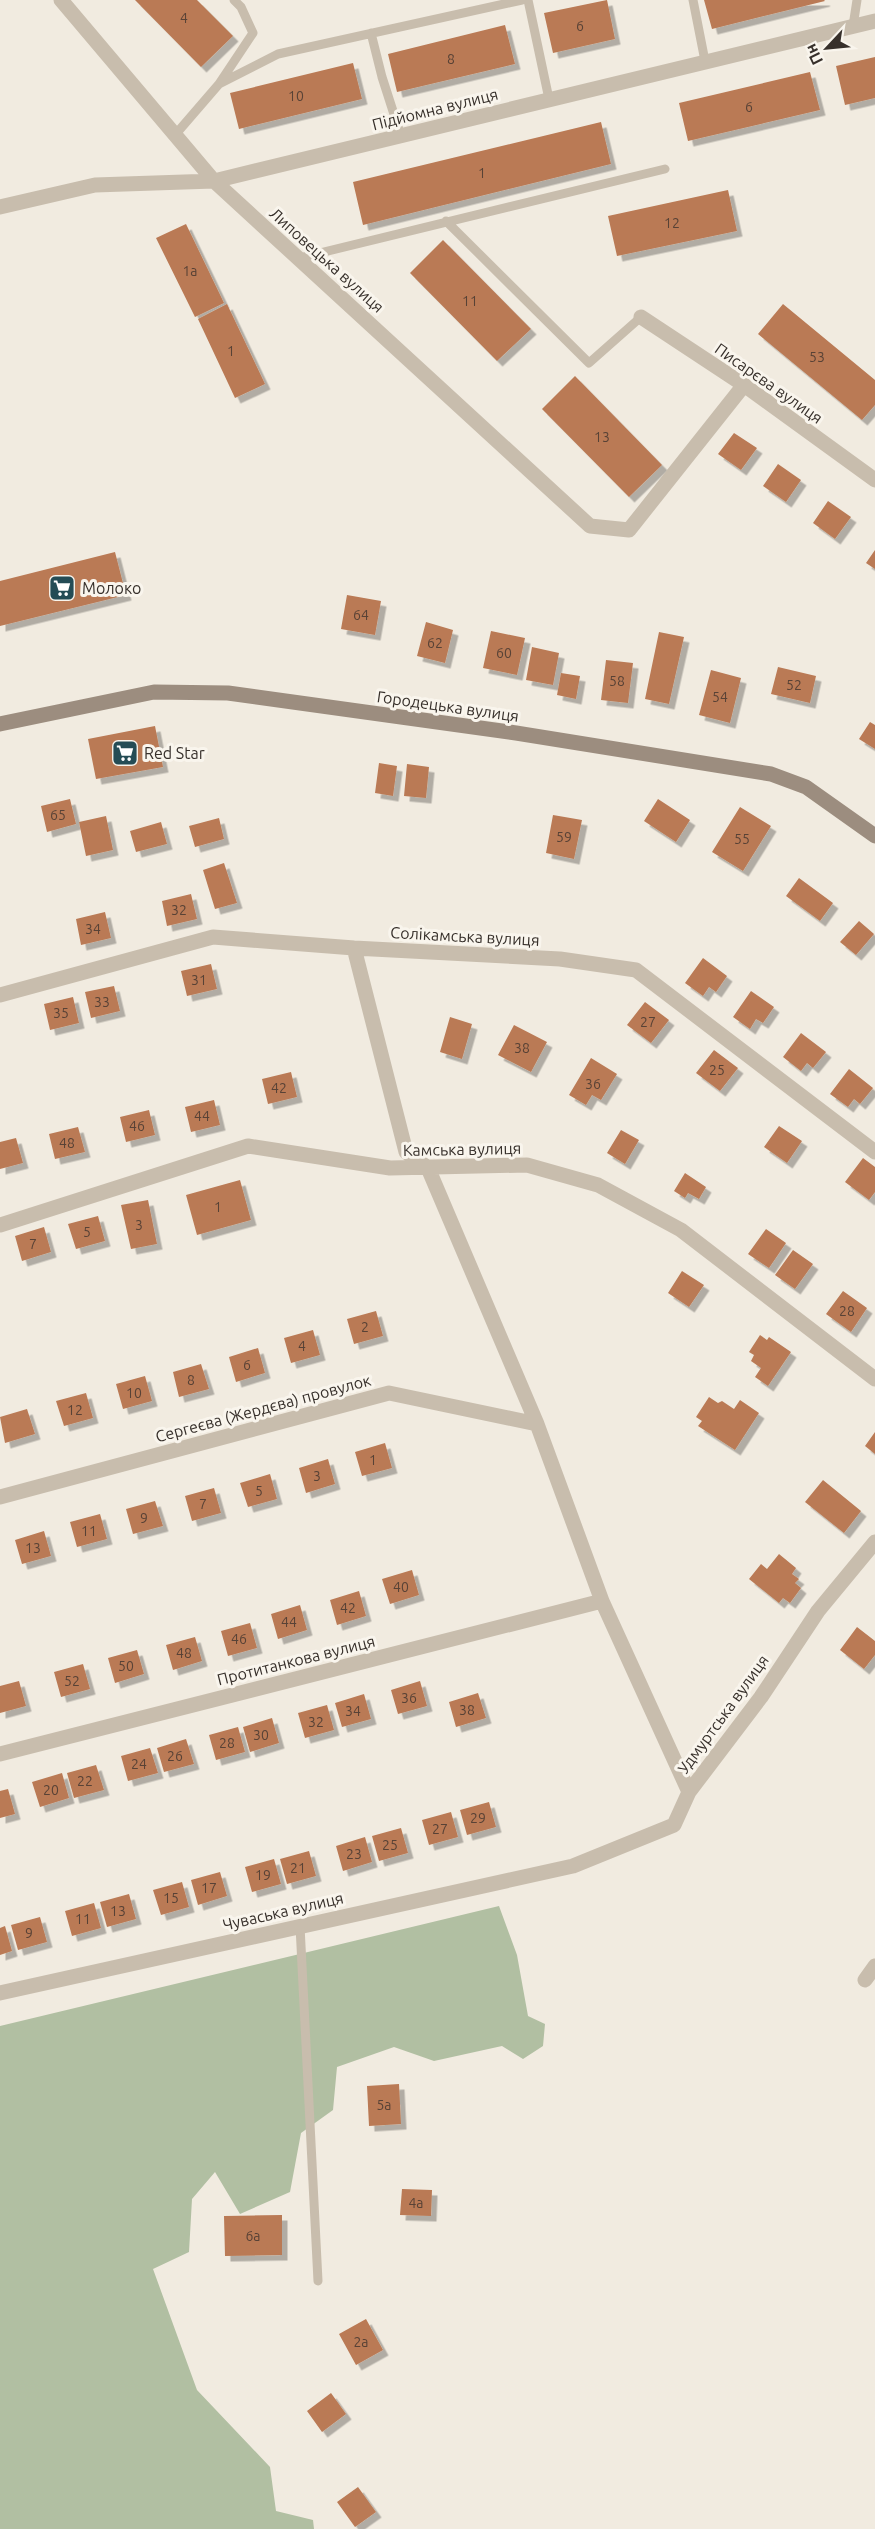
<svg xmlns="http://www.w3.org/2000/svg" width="875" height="2529" font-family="Ubuntu,sans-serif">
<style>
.green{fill:#b1bfa2}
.building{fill:#ba7a55;filter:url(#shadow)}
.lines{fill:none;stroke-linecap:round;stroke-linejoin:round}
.lane{stroke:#c8bdad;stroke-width:9}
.street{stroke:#c8bdad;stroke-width:15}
.secondary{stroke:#9c8d7f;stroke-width:15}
.labels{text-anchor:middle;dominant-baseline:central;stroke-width:6;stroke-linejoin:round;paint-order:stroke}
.number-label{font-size:14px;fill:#584236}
.street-label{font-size:16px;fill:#37302b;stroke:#f9f5ed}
.poi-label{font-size:16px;fill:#37302b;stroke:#f9f5ed;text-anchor:start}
</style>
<defs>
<filter id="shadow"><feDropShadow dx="5.5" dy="5.5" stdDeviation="0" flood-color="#0004"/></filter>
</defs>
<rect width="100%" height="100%" fill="#f1ebe0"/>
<!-- green -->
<path class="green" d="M499,1906L517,1955L528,2016L545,2024L543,2046L523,2059L502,2046L434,2061L394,2047L337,2067L333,2110L301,2133L290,2192L240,2214L215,2172L192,2199L189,2252L153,2269L197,2390L270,2467L276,2511L313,2520L314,2529H0V2026Z"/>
<!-- building -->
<path class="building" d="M135,0H197L233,36L201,67Z
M607,0L615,39L553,53L544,13Z
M704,0H824L825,1L712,29Z
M505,25L515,64L397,92L388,54Z
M875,57V98L845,105L836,66Z
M353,63L362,99L239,129L230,93Z
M810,72L820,110L688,141L679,103Z
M601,122L611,164L363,225L353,182Z
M728,190L737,231L617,256L608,216Z
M186,224L224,303L195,317L156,238Z
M443,240L531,329L497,361L410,273Z
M227,304L265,384L235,398L198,319Z
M783,304L875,380V405L862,420L758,334Z
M575,376L662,465L629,497L542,409Z
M734,433L757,448L741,470L718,454Z
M778,464L801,480L786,502L763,486Z
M828,501L851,517L835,539L813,523Z
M875,550V569L866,563Z
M115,552L126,595L0,626V581Z
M347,595L381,601L375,635L341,629Z
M426,622L453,630L445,663L417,656Z
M491,631L525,638L517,675L483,668Z
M659,632L684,637L669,704L645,699Z
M532,647L559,653L553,685L526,680Z
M606,660L633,663L628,703L601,700Z
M778,667L816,676L810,703L771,694Z
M711,670L741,678L730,723L699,715Z
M561,673L580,676L576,699L557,695Z
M870,722L875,725V749L859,739Z
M155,726L163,767L96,779L88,739Z
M379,763L397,766L393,796L375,793Z
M407,764L429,767L426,798L404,796Z
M70,799L76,824L47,832L41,806Z
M658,799L690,820L676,842L644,821Z
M740,807L771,826L743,871L712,852Z
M553,815L582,820L574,859L546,853Z
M106,816L113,850L86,856L79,822Z
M219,818L224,839L195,847L189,826Z
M161,822L167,844L136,852L130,831Z
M224,863L237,903L215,909L203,870Z
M799,878L833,903L820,921L786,896Z
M191,894L197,919L167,926L162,901Z
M105,912L111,938L81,945L76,919Z
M859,921L874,934L856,955L840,942Z
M703,958L727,976L716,992L709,987L703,996L685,983Z
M211,964L217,989L187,996L181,971Z
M114,986L120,1011L91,1018L85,992Z
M751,991L774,1007L763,1023L756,1019L750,1029L733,1017Z
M73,997L79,1023L50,1030L44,1004Z
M645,1002L669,1020L651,1043L627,1025Z
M450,1017L472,1024L462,1059L440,1052Z
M514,1025L547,1042L531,1072L498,1055Z
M801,1033L826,1052L813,1068L807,1063L801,1071L783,1057Z
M714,1050L738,1068L720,1091L696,1073Z
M591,1058L617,1074L601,1100L592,1095L586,1105L569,1095Z
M849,1069L873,1088L860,1104L854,1099L848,1107L830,1094Z
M291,1072L297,1097L268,1104L262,1079Z
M214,1100L220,1125L191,1132L185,1107Z
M149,1110L155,1135L126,1142L120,1117Z
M779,1126L802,1141L787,1163L764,1147Z
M78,1127L85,1152L55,1159L49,1134Z
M621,1130L639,1140L625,1164L607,1153Z
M16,1138L23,1163L0,1169V1142Z
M863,1158L875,1167V1192L869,1200L845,1182Z
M685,1173L706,1187L699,1199L688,1193L685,1198L674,1191Z
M240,1180L251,1220L197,1235L186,1195Z
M148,1200L157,1244L131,1249L121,1205Z
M98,1216L105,1241L76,1249L68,1224Z
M44,1227L51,1252L22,1261L15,1236Z
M766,1229L786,1243L769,1268L748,1254Z
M793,1250L813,1264L795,1289L775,1275Z
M682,1271L704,1285L689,1307L668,1293Z
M843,1291L867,1308L851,1332L826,1314Z
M376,1311L383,1336L354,1344L347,1319Z
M313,1330L320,1355L291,1363L284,1338Z
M760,1335L767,1340L769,1337L791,1352L768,1386L755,1377L761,1368L751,1361L754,1355L749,1352Z
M258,1348L265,1373L236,1382L229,1357Z
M201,1364L209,1389L179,1397L173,1372Z
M145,1376L152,1401L123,1409L116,1384Z
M86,1393L93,1418L64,1426L56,1401Z
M709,1397L718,1403L722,1401L734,1409L740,1400L759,1413L735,1450L698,1426L702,1421L696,1417Z
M27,1409L35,1434L5,1443L0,1417Z
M875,1432V1454L865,1446Z
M385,1443L392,1468L362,1476L355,1452Z
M328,1459L335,1484L306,1493L299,1468Z
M270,1474L277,1499L248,1507L240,1483Z
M823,1480L861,1511L844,1533L805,1502Z
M214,1488L221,1513L192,1521L185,1496Z
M155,1501L163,1526L133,1534L126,1509Z
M100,1514L107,1539L77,1547L70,1522Z
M44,1531L51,1556L22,1564L15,1540Z
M779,1554L796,1568L792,1574L799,1579L795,1583L801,1588L790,1603L783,1598L779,1603L749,1579L761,1564L767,1569Z
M412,1570L419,1595L390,1604L382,1579Z
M359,1591L366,1616L337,1625L330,1600Z
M300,1605L307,1630L278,1639L271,1614Z
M250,1623L257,1648L228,1656L221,1631Z
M857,1627L875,1641V1655L864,1669L840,1650Z
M195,1637L202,1661L173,1670L166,1645Z
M137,1650L144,1674L115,1683L108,1658Z
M83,1664L90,1689L61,1697L54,1672Z
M19,1681L26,1706L0,1713V1686Z
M420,1681L427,1706L398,1714L391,1690Z
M478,1693L486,1718L456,1727L449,1702Z
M364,1694L371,1719L342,1727L335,1703Z
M327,1705L334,1730L305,1738L298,1713Z
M272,1718L279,1743L250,1752L243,1727Z
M238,1727L245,1752L216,1760L209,1735Z
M186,1739L194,1764L164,1772L157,1748Z
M150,1748L158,1773L128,1781L121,1756Z
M96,1765L104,1790L74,1798L67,1773Z
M62,1773L69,1798L40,1807L32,1782Z
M8,1789L15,1814L0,1818V1791Z
M489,1802L496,1827L467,1835L460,1810Z
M451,1812L458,1837L429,1845L422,1820Z
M401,1828L408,1853L379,1861L372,1836Z
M365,1837L372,1862L343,1871L336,1846Z
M309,1851L316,1876L287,1884L280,1859Z
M274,1859L281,1884L252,1892L245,1867Z
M220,1872L227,1896L198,1905L191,1880Z
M182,1882L189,1907L161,1915L153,1890Z
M129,1894L136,1919L107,1927L100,1902Z
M94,1903L101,1928L72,1936L65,1911Z
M40,1917L47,1942L18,1950L11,1925Z
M5,1926L12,1951L0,1955V1928Z
M399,2084L401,2124L369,2126L367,2086Z
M402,2189L432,2190L431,2216L400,2215Z
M282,2215V2255L225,2256L224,2216Z
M366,2319L383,2350L356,2365L339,2334Z
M331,2393L346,2414L322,2432L307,2411Z
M358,2487L376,2512L355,2527L337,2502Z"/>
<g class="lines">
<!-- lane -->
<path class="lane" d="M528,0L549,99
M693,0L705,61
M853,26L857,0
M371,33L382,77L401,136
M219,84L278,54L522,0
M175,135L219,84L253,33L241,7L234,0
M446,221L589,363L641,317
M299,258L665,169
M300,1926L318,2281"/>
<!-- street -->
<path class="street" d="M61,0L214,181L590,526L629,530L744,385
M0,207L95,185L214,181L875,21
M641,317L744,385L875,480
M354,948L406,1152L428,1168L537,1424L602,1601L689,1792
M0,995L213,937L354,948L560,959L636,970L875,1152
M0,1225L248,1146L390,1168L527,1165L598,1185L681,1230L875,1379
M0,1497L389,1393L537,1424
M0,1754L602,1601
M865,1980L875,1966
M0,1993L573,1866L674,1825L689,1792L761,1697L818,1611L875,1542"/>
<!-- secondary -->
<path class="secondary" d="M0,724L154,692L228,693L516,733L771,774L806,787L875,836"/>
</g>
<!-- icons -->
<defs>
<symbol id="supermarket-square" viewBox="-11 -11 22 22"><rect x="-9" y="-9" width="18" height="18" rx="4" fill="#244c55" stroke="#f9f5ed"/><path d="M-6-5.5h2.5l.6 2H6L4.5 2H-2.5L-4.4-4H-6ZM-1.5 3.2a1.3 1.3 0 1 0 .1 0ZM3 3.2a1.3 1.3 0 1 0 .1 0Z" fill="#fff"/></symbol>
</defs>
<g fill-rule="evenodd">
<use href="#supermarket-square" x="47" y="573" width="30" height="30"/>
<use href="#supermarket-square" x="110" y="738" width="30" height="30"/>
</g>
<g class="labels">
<!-- number labels -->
<g class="number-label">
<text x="184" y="18">4</text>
<text x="580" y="26">6</text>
<text x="451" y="59">8</text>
<text x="296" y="96">10</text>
<text x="749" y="107">6</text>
<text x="482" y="173">1</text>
<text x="672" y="223">12</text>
<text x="190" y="271">1а</text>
<text x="470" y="301">11</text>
<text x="231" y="351">1</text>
<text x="817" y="357">53</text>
<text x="602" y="437">13</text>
<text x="361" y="615">64</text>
<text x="435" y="643">62</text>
<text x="504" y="653">60</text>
<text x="617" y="681">58</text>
<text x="794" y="685">52</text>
<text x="720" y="697">54</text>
<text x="58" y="815">65</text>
<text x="564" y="837">59</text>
<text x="742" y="839">55</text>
<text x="179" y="910">32</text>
<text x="93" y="929">34</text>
<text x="199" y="980">31</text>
<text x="102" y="1002">33</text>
<text x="61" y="1013">35</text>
<text x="648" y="1022">27</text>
<text x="522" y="1048">38</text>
<text x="717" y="1070">25</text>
<text x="593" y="1084">36</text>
<text x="279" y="1088">42</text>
<text x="202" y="1116">44</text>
<text x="137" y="1126">46</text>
<text x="67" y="1143">48</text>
<text x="218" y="1207">1</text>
<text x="139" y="1225">3</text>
<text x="87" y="1232">5</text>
<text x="33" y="1244">7</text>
<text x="847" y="1311">28</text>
<text x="365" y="1327">2</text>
<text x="302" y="1346">4</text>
<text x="247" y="1365">6</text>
<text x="191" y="1380">8</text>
<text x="134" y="1393">10</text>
<text x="75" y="1410">12</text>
<text x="373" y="1460">1</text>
<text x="317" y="1476">3</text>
<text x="259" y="1491">5</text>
<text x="203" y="1504">7</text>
<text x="144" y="1518">9</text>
<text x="89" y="1531">11</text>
<text x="33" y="1548">13</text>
<text x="401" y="1587">40</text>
<text x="348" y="1608">42</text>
<text x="289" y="1622">44</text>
<text x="239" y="1639">46</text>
<text x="184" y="1653">48</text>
<text x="126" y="1666">50</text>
<text x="72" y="1681">52</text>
<text x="409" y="1698">36</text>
<text x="467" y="1710">38</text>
<text x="353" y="1711">34</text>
<text x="316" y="1722">32</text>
<text x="261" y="1735">30</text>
<text x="227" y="1743">28</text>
<text x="175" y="1756">26</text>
<text x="139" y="1764">24</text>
<text x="85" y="1781">22</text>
<text x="51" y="1790">20</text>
<text x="478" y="1818">29</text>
<text x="440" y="1829">27</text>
<text x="390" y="1845">25</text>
<text x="354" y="1854">23</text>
<text x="298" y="1868">21</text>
<text x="263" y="1875">19</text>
<text x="209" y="1888">17</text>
<text x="171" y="1898">15</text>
<text x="118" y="1911">13</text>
<text x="83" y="1919">11</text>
<text x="29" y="1933">9</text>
<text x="384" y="2105">5а</text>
<text x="416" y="2203">4а</text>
<text x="253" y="2236">6а</text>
<text x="361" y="2342">2а</text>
</g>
<!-- street labels -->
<g class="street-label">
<text transform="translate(435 109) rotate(-14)">Підйомна вулиця</text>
<text transform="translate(327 260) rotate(42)">Липовецька вулиця</text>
<text transform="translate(769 383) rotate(35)">Писарєва вулиця</text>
<text transform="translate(448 706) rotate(8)">Городецька вулиця</text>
<text transform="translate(465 936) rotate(3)">Солікамська вулиця</text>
<text transform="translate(462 1149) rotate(-1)">Камська вулиця</text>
<text transform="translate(263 1408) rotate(-15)">Сергеєва (Жердєва) провулок</text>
<text transform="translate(296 1660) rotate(-14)">Протитанкова вулиця</text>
<text transform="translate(723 1714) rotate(-54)">Удмуртська вулиця</text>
<text transform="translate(283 1911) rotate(-13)">Чуваська вулиця</text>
</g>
<!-- poi labels -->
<g class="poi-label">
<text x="82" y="588">Молоко</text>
<text x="144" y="753">Red Star</text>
</g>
</g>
<!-- north arrow -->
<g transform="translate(827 48) rotate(244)" stroke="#f9f5ed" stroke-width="4.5" paint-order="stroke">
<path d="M0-4.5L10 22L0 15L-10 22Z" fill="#37302b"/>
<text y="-9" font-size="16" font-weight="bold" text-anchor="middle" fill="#37302b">Пн</text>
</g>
</svg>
